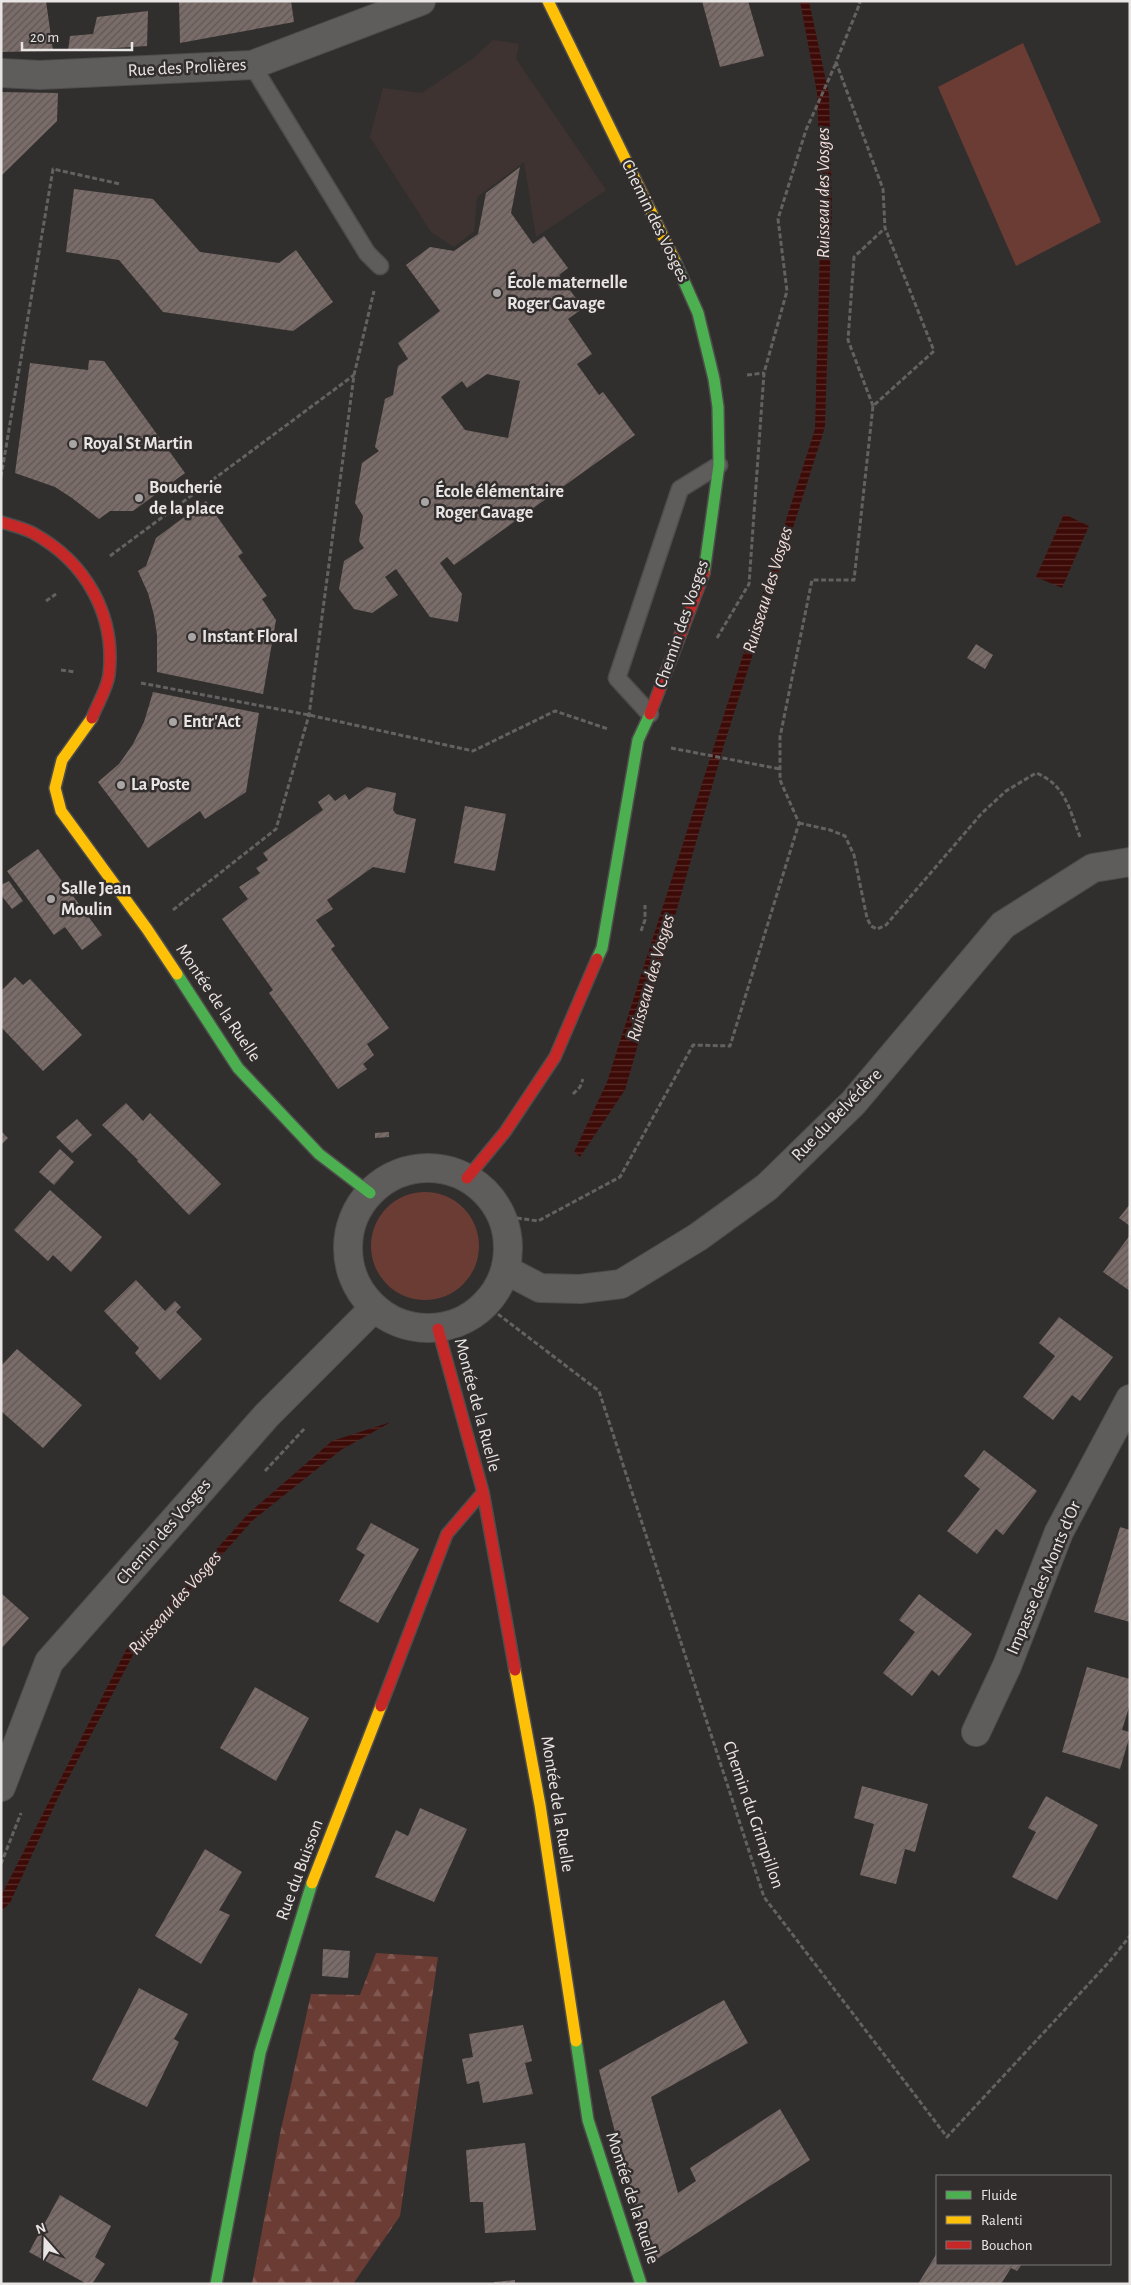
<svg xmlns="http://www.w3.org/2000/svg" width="1131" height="2285" font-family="'Alegreya Sans',sans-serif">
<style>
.built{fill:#3e3331}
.green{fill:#6b3c34}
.forest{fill:url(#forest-firs)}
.water{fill:url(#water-rules)}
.building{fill:url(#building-hatch);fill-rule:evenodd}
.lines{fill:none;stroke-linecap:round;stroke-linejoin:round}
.lane-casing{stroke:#4e4d4c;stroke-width:19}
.street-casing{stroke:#4e4d4c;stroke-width:30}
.fast-casing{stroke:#4e4d4c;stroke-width:14}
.slow-casing{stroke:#4e4d4c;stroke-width:14}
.jam-casing{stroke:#4e4d4c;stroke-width:14}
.path{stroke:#636161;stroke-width:3;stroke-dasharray:5 2.5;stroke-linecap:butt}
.lane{stroke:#5f5d5c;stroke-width:16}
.street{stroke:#5f5d5c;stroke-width:28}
.fast{stroke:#4caf50;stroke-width:11}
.slow{stroke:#ffc107;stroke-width:11}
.jam{stroke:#c62828;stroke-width:11}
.poi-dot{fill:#a8a5a4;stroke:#322e2d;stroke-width:2}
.labels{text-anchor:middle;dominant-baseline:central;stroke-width:5;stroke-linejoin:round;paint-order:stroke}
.street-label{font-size:18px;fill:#e8e5e4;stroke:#322e2d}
.poi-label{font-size:18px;font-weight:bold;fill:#e8e5e4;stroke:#322e2d;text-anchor:start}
.water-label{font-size:19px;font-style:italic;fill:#f1ddd9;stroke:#322e2d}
</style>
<defs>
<pattern id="forest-firs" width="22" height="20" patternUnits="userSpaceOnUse" patternTransform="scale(1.25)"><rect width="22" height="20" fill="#6b3c34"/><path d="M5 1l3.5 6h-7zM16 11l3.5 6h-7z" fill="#805851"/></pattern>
<pattern id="water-rules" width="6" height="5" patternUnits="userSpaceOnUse" patternTransform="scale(1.25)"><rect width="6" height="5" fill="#3d0b07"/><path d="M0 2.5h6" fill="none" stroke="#592e2b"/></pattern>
<pattern id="building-hatch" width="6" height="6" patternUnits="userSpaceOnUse" patternTransform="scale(1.25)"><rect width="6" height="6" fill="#7a6c69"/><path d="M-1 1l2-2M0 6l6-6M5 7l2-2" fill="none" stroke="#605856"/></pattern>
</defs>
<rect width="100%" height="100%" fill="#312f2e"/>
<!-- built -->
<path class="built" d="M493,40L519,44L516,59L606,190L536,237L524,162L477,197L474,231L454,247L431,232L370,137L383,88L422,93L475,57Z"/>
<!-- green -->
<path class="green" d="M1023,43L1101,222L1016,266L938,87Z
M371 1246a54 54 0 1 1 108 0a54 54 0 1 1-108 0Z"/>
<!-- forest -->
<path class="forest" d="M376,1953L438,1957L400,2216L353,2284H252L280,2134L311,1994L360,1995Z"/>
<!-- water -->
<path class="water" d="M800,1H809L829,95L832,207L825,427L724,745L625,1090L580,1157L574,1152L607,1082L815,429L821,208L817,93Z
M1064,514L1089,526L1062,588L1036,577Z
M391,1422L341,1450L253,1520L133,1655L58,1798L10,1903L1,1911V1896L126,1650L248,1514L332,1441Z"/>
<!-- building -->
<path class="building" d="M1,1H46L53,51L1,52Z
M179,1H291L294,22L180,43Z
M702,1H748L764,56L720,67Z
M148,11L147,46L68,51L70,36L93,34L97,17Z
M1,92L58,93L57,121L1,176Z
M520,167L511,213L533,244L544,236L568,268L559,275L583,308L568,319L592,354L577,364L599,395L603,392L635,435L454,565L447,557L440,563L462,594L458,622L430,617L396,569L385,577L398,595L372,613L354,609L339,589L344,561L364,548L359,541L363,516L355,503L362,463L379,451L375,447L385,399L393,395L398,366L408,359L398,343L440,311L406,265L430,247L454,251L478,234L486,193ZM487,374L520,381L508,438L465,430L441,397L462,381L467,388Z
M74,189L153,199L200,252L279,263L296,250L333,302L293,331L163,312L119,260L66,252Z
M89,360L104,361L185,473L133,511H110L99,519L72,498L55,487L15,473L30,363L88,370Z
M206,501L243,553L238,556L267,596L262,599L276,620L263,694L157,672V635L154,615L148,593L138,571L146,566L156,538Z
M976,644L993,655L985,669L967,658Z
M153,692L259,713L246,792L205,819L200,811L148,848L98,782L119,764L133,744L144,722Z
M367,787L396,793L393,810L396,814L416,819L405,873L373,867L327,900L333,909L316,920L335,946L331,949L389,1028L367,1044L374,1055L363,1064L367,1069L338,1089L269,993L273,990L222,919L248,899L239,887L260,873L256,868L268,860L263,853L323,810L318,802L329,794L335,801L345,794L349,800Z
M465,806L506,814L495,871L454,863Z
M38,849L102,935L82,950L65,927L54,935L7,871Z
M9,881L23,901L12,909L1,895V885Z
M15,977L23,985L30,979L82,1035L43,1071L1,1027V991Z
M126,1103L143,1121L150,1113L221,1184L189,1215L137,1161L138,1160L102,1125Z
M77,1119L92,1135L72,1153L56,1137Z
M1,1131L8,1138L1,1145Z
M389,1132V1137L375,1138V1133Z
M60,1149L74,1162L54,1185L39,1172Z
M50,1190L102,1237L71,1272L53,1255L48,1261L14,1230Z
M1130,1204V1226L1119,1218Z
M1130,1235V1291L1103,1272Z
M136,1280L165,1311L175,1301L181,1307L176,1312L202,1339L160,1380L135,1353L139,1348L104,1311Z
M1059,1317L1113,1357L1080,1401L1072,1395L1053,1420L1023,1397L1055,1356L1039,1343Z
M17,1349L82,1405L43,1448L1,1411V1366Z
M984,1450L1037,1491L1003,1535L996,1529L977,1554L947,1531L980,1489L964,1476Z
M371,1523L419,1549L378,1623L339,1601L365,1555L356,1549Z
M1120,1527L1130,1530V1622L1094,1612Z
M1,1593L29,1618L1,1649Z
M919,1594L972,1634L939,1676L932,1670L912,1696L883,1673L915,1632L899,1620Z
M1087,1667L1130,1679V1704L1122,1730L1130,1732V1735L1120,1769L1062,1752Z
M255,1687L309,1718L276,1781L220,1748Z
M862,1786L928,1804L915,1852L905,1849L896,1884L860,1875L874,1824L854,1818Z
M1046,1796L1098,1825L1057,1900L1012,1877L1036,1832L1028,1828Z
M420,1808L467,1829L434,1902L375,1877L396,1830L408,1836Z
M205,1849L242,1872L219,1910L230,1915L201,1964L155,1936Z
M323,1949L350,1951L348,1978L322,1976Z
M139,1988L188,2014L174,2039L179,2042L147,2107L92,2080Z
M724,2000L748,2043L651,2097L678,2193L696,2181L690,2168L780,2109L810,2160L649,2264L599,2070Z
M523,2025L532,2061L525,2063L533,2094L483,2103L479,2081L467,2084L462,2059L473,2057L469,2034Z
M525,2143L536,2230L485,2233L483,2202H470L466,2150Z
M60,2195L111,2226L95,2257L105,2264L92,2284H87L29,2252Z
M937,2253V2264H1022L1017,2271L1011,2268L1001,2284H918Z
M515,2280V2284H494V2282Z"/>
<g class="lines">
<defs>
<path id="lane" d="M252,65L367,253L380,266
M650,714L617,678L680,489L719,465"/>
<path id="street" d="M1,73L40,75L252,65L421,1
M348 1248a80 80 0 1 1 160 0a80 80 0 1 1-160 0Z
M506,1270L540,1288L580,1289L621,1284L698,1237L767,1187L853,1103L1003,925L1093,868L1130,862
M976,1732L1007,1666L1059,1532L1130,1399
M1,1787L49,1662L267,1415L374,1308"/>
<path id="fast" d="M675,261L698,313L714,379L718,407L719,465L704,573
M597,959L602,948L638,740L650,714
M177,974L238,1068L319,1154L370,1193
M576,2041L588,2120L641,2284
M216,2284L260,2053L312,1883"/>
<path id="slow" d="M548,1L675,261
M92,718L62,760L55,788L61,811L147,929L177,974
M515,1670L540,1805L576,2041
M312,1883L381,1706"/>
<path id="jam" d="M1,522C11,525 24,528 33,533C86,562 116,615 109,675C107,689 97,705 92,718
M650,714L704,573
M467,1178L505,1132L555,1057L597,959
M438,1329L483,1492L515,1670
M381,1706L447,1534L483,1492"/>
</defs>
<!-- lane casing -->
<use href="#lane" class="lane-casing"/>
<!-- street casing -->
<use href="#street" class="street-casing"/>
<!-- fast casing -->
<use href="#fast" class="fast-casing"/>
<!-- slow casing -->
<use href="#slow" class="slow-casing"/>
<!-- jam casing -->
<use href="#jam" class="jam-casing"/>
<!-- path -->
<path class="path" d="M747,375L764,373
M873,406L848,340L854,257L885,228
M1,477L53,169L120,184
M110,556L354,375
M46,601L56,594
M717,638L749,584L764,373L787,291L778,219L806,130L836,63
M61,670L75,672
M141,683L309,715L473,751L555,711L608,729
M671,748L780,769
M799,823L830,830L845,836L854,855L867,918L871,926L877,929L886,925L982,813L1006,791L1036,773C1066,785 1069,809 1080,837
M173,910L276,829L309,715L354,375L374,291
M641,931L645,920V905
M573,1094L580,1087L583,1079
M502,1216L538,1221L620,1177L693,1045L730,1046L799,823L780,780V737L812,580H854L873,406L934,351L885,228L883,189L836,62L860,3L858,1
M486,1305L599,1391L764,1897L947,2137L1109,1962L1130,1936
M265,1471L305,1428
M1,1864L21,1813"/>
<!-- lane -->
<use href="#lane" class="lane"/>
<!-- street -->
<use href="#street" class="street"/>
<!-- fast -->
<use href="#fast" class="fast"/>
<!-- slow -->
<use href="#slow" class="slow"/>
<!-- jam -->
<use href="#jam" class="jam"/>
</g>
<!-- markers -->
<g class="poi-dot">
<circle cx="497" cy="293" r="5"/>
<circle cx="73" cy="444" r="5"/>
<circle cx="139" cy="498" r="5"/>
<circle cx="425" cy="502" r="5"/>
<circle cx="192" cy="637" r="5"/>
<circle cx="173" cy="722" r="5"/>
<circle cx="121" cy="785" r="5"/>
<circle cx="51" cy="899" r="5"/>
</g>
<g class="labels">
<!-- street labels -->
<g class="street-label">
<text transform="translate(187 68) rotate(-3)">Rue des Prolières</text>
<text transform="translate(655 221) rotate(64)">Chemin des Vosges</text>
<text transform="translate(682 624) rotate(-71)">Chemin des Vosges</text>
<text transform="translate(218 1003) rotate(56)">Montée de la Ruelle</text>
<text transform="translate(837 1115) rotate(-46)">Rue du Belvédère</text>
<text transform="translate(477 1405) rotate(75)">Montée de la Ruelle</text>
<text transform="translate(164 1532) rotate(-49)">Chemin des Vosges</text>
<text transform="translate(1044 1578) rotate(-67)">Impasse des Monts d'Or</text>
<text transform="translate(557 1804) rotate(81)">Montée de la Ruelle</text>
<text transform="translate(753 1815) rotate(71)">Chemin du Grimpillon</text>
<text transform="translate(300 1870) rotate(-70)">Rue du Buisson</text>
<text transform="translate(632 2198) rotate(72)">Montée de la Ruelle</text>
</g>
<!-- poi labels -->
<g class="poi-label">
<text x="507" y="283">École maternelle<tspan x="507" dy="21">Roger Gavage</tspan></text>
<text x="83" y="444">Royal St Martin</text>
<text x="149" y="488">Boucherie<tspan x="149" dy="21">de la place</tspan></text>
<text x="435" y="492">École élémentaire<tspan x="435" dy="21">Roger Gavage</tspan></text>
<text x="202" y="637">Instant Floral</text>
<text x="183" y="722">Entr'Act</text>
<text x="131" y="785">La Poste</text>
<text x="61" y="889">Salle Jean<tspan x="61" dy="21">Moulin</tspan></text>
</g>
<!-- water labels -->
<g class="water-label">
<text transform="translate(823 193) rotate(-90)">Ruisseau des Vosges</text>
<text transform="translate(768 590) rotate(-73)">Ruisseau des Vosges</text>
<text transform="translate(651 978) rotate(-74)">Ruisseau des Vosges</text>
<text transform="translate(175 1603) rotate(-49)">Ruisseau des Vosges</text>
</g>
</g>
<!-- border -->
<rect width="1131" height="2285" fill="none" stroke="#e8e5e4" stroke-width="5"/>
<!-- legend -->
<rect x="936" y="2175" width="175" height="90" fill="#322e2d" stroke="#7b7776"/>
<rect x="946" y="2191" width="25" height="8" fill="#4caf50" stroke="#7b7776"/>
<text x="981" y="2200" font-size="15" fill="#e8e5e4">Fluide</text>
<rect x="946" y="2216" width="25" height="8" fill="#ffc107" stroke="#7b7776"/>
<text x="981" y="2225" font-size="15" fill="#e8e5e4">Ralenti</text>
<rect x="946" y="2241" width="25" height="8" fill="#c62828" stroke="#7b7776"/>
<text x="981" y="2250" font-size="15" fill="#e8e5e4">Bouchon</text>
<!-- north arrow -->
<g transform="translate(45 2240) rotate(340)" stroke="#322e2d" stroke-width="4" paint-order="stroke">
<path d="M0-4L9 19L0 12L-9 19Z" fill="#e8e5e4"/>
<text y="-8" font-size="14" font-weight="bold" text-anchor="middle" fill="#e8e5e4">N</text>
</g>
<!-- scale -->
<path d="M22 42v8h110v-8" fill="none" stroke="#e8e5e4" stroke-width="2.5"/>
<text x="30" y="42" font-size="15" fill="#e8e5e4" stroke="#322e2d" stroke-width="4" paint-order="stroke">20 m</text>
</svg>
